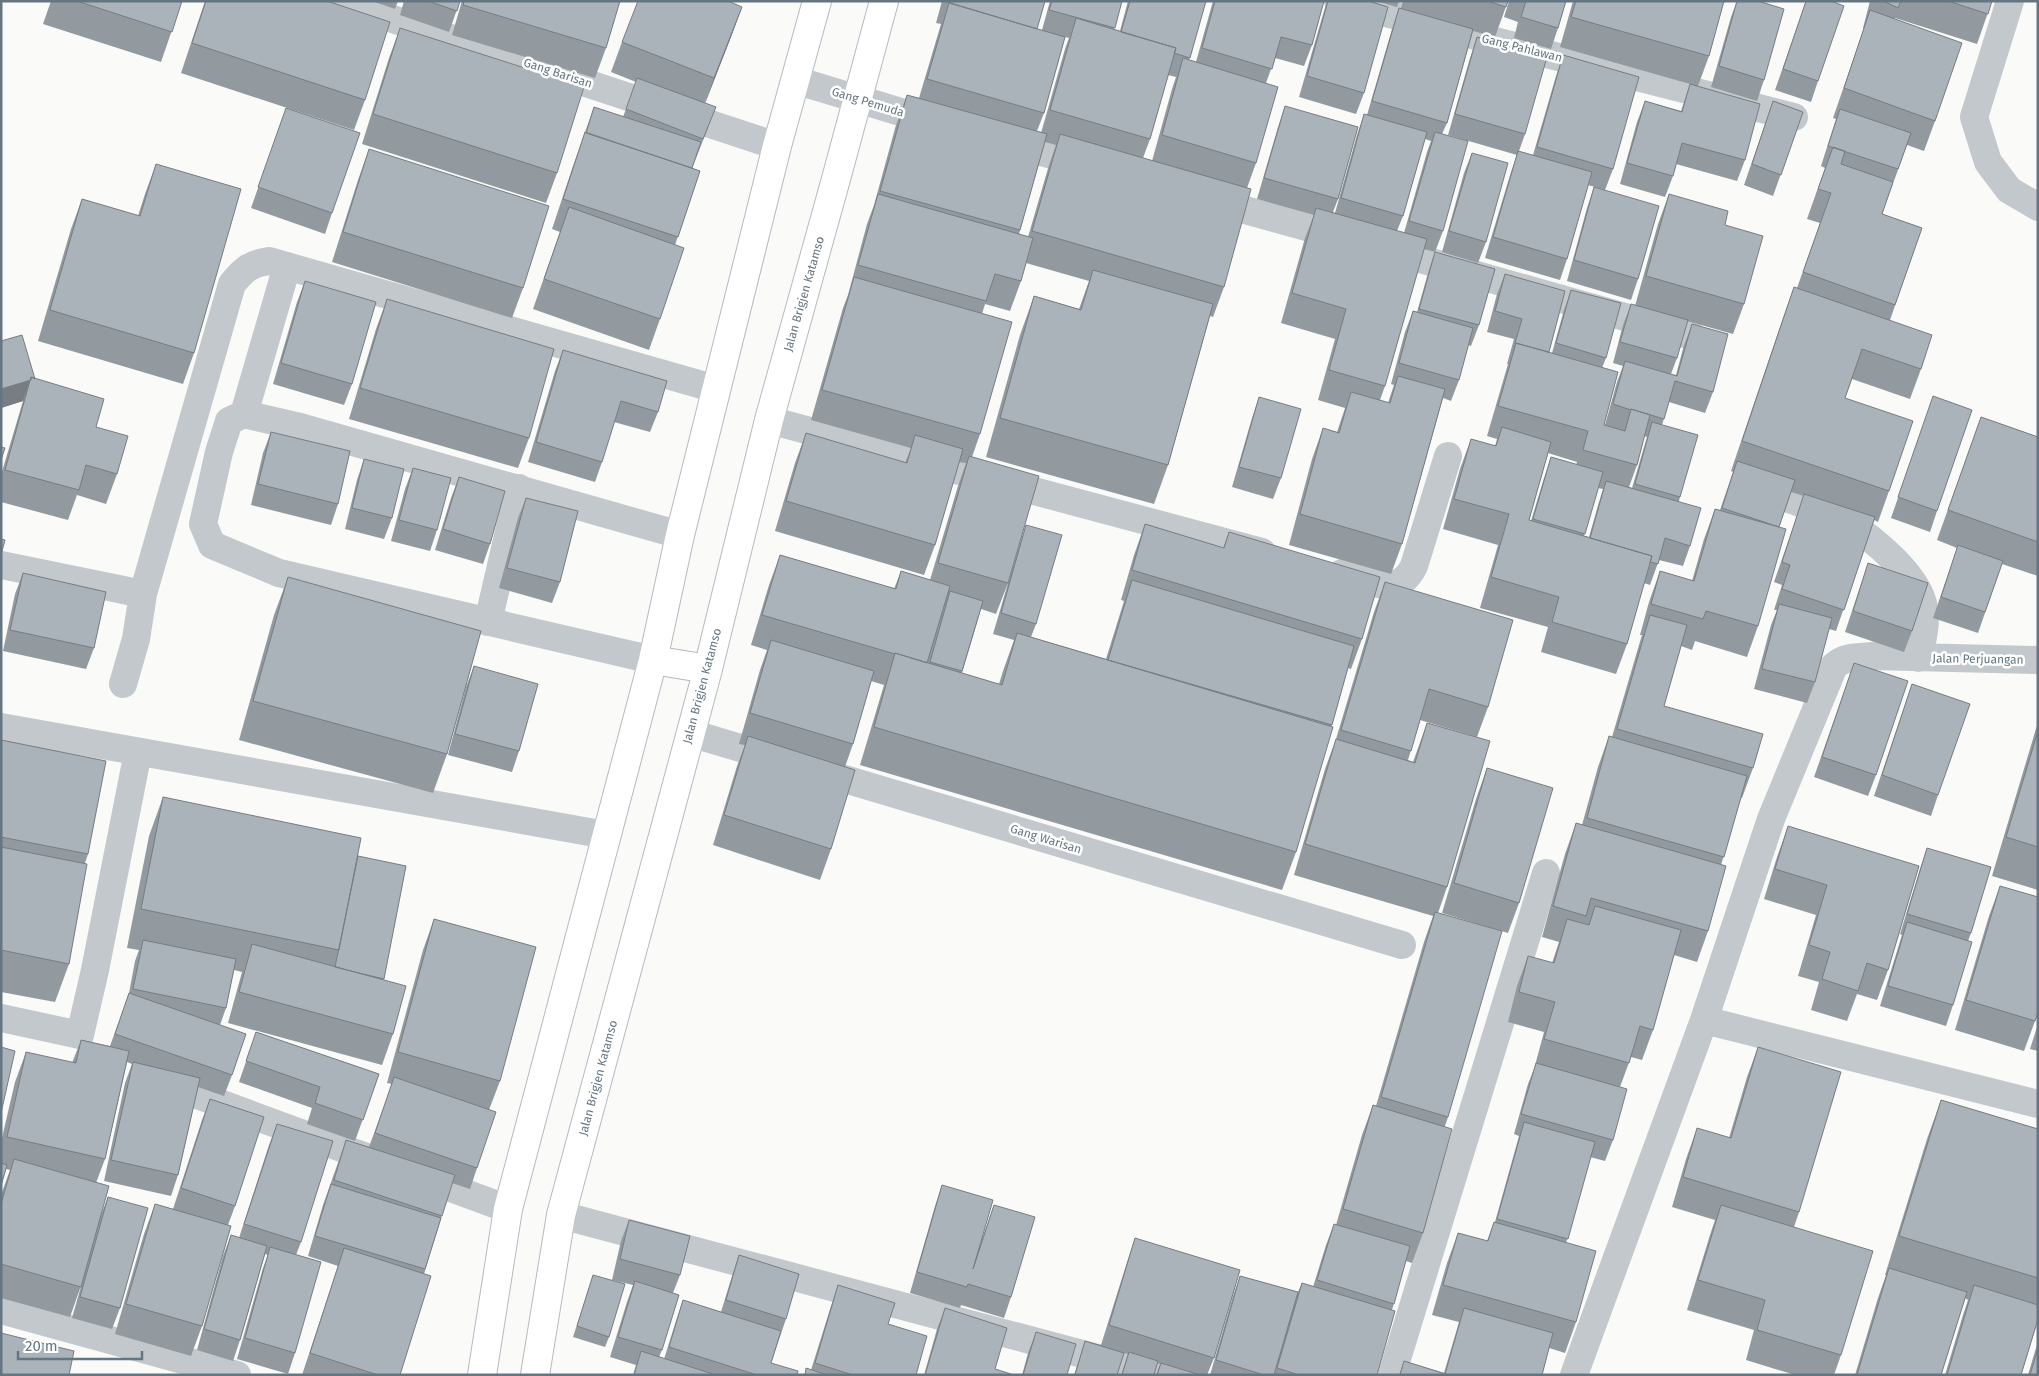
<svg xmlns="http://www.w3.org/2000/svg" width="2039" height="1376" font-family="'Fira Sans',sans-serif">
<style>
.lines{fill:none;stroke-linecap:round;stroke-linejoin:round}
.major-casing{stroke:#b5babe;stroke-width:30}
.minor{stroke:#c3c8cc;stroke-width:28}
.major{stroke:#fff;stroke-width:28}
.wall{fill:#929a9f;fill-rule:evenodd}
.shaded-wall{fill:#777d82}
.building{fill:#aab3b9;stroke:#777d82}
.labels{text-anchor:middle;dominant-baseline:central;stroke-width:5;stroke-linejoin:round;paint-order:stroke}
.street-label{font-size:12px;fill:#657683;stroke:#fff}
</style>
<rect width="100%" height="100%" fill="#fafaf8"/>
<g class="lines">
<defs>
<path id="major" d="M653,660L708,669
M482,1375L508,1209L653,660L680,535L777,146L817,1
M535,1375L561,1215L708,669L769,420L836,179L884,1"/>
</defs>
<!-- major casing -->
<use href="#major" class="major-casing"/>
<!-- minor -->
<path class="minor" d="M338,1L777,146
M1338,1L1794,117
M2010,1L1974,117L1988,162L2009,190L2038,207
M795,80L937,123
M1005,142L1088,165
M1209,200L1346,238
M1385,249L1692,336
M244,414L287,266
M769,420L1262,552
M1789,499C1807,506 1828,512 1846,522C1873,538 1919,576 1924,608C1927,625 1922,642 1918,658
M1,565L143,594
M1342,573C1371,581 1398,599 1414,566L1448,456
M488,622L519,488
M653,660L279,573L212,545L203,524L219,452L229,421L244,414L300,427L680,535
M123,684L136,639L143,594L232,284C244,269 250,264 269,261L716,389
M1,727L606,835
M690,733L1402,945
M1,1018L80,1035L95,970L138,752
M1704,1020L2038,1104
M162,1082L377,1161
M416,1175L508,1209
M561,1215L1161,1375
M1,1310L237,1375
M1392,1375L1546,873
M1574,1375L1704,1020L1771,819L1834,666C1844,656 1860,657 1872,656L2038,660"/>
<!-- major -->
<use href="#major" class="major"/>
</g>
<!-- wall -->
<path class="wall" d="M51,1H182L161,62L43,24Z
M205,1H327L365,100L354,130L181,73Z
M372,1H398L395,9Z
M404,1H460L449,32L400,15Z
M462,1H620L606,48L595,78L452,35Z
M942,1H1045L1037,29L1042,30L1050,1H1122L1114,29L1120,31L1128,1H1206L1189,60L1196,62L1213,1H1324L1312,45L1304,66L1275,58L1266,83L1256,163L1247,188L1224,287L1213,317L1210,316L1168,465L1154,504L986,457L1020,335L1034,296L1079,309L1089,281L1026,263L1021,281L1010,311L985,304L982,314L980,434L972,457L1008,583L996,614L981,609L962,673L999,684L1003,671L1014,640L993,634L1019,546L1026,525L1036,624L1031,637L1106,659L1124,601L1121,600L1134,555L1145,524L1223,548L1229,532L1362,639L1351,669L1348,668L1296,852L1282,890L860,765L884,685L871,681L853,744L845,767L831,849L820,880L713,845L737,766L745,745L739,744L760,670L767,650L751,645L769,585L780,555L894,589L901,571L930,580L958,486L966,463L959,462L935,545L924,575L775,531L795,463L806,433L905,463L911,448L811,420L843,308L848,295L867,224L874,205L896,125L907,95L919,98L941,24L936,23ZM1065,37L1069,38L1065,49L1041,133L1037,131L1044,113ZM1168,75L1176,77L1172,89L1152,161L1143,158L1150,139ZM1045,142L1056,145L1049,165L1028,237L1019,234Z
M1327,1H1368L1364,93L1356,114L1299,97L1324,11Z
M1376,1H1399L1397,7Z
M1403,1H1508L1495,37L1473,31L1447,123L1442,134L1443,231L1435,252L1424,249L1385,386L1380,400L1388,403L1394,385L1391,384L1405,332L1413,311L1417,312L1428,273L1435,252L1479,325L1471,346L1468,345L1459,380L1451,401L1443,398L1402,544L1391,574L1289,545L1312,459L1323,428L1337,432L1345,408L1318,400L1335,339L1281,323L1305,238L1314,215L1257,199L1278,127L1285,106L1338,199L1333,212L1335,213L1357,135L1364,114L1367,115L1392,29L1399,8H1401ZM1425,139L1431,141L1427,152L1404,233L1397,231L1403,216Z
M1509,1H1566L1558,28L1551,49L1514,38L1518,22L1504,17Z
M1573,1H1724L1709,56L1698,86L1745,160L1737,181L1676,164L1673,176L1665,197L1620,184L1637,122L1645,101L1681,111L1690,84L1560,47Z
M1737,1H1758L1764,80L1757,101L1711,87L1731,17Z
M1806,1L1818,81L1811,102L1775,90Z
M1870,1H1992L1977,44L1895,18L1894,19L1935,121L1924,151L1907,145L1882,214L1922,228L1890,320L1921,369L1910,399L1852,379L1845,398L1889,491L1878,522L1874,520L1836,631L1829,629L1815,682L1807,703L1754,689L1771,625L1777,610H1774L1782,585L1774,582L1804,496L1791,492L1779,527L1758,626L1747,657L1695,641L1692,650L1681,646L1664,706L1753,768L1742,798H1741L1721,865L1708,931L1697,962L1674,955L1653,1030L1642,1060L1631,1057L1620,1087L1613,1140L1605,1161L1590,1157L1566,1243L1576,1322L1565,1353L1549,1348L1542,1375H1399L1404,1361L1444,1373L1459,1322L1432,1315L1447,1263L1458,1233L1487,1241L1494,1222H1495L1519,1136L1514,1134L1528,1084L1534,1069L1544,1032L1508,1022L1517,986L1528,956L1552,963L1559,942L1542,937L1565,854L1576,823L1582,825L1598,767L1609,736L1612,737L1639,645L1642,635H1640L1649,602L1660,571L1692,581L1704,539L1715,509L1720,510L1733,472L1731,471L1783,318L1794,287L1797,288L1820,223L1807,219L1825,168L1821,166L1836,119L1833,118L1864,28H1863Z
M742,7L731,37L705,103L708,128L692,168L700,171L675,245L660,319L649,350L533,309L560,232L552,229L574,163L594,107L623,117L636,82L611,72L622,42Z
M400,28L557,173L546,203L362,144L389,58Z
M1477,37L1525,134L1519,151L1533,155L1556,76L1563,55L1613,169L1605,190L1588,185L1567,259L1560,280L1485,258L1511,172L1517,155L1448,135L1470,58Z
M1773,101L1803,112L1773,196L1744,185Z
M286,108L332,213L325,234L251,208Z
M369,149L523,288L512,318L332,262L358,180Z
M1472,153L1486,242L1478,263L1442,252L1464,173Z
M156,164L194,353L183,384L38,341L71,229L82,199L138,216L145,194Z
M1594,187L1638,279L1631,300L1567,281L1587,208Z
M1669,194L1725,225L1744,304L1733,334L1687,321L1677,358L1671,374L1676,375L1684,345L1692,324L1713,392L1705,413L1669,402L1662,425L1680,497L1679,501L1690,546L1683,566L1659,560L1650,585L1644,583L1627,644L1616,674L1541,652L1548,627L1480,608L1498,545L1443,529L1460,469L1471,439L1495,446L1497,439L1487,436L1508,364H1507L1514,339L1487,332L1497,294L1505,274L1549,352L1552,353L1564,310L1571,290L1606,358L1602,368L1604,425L1623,431L1605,425L1617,382L1623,366L1613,363L1623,325L1631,304L1635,306L1658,224ZM1644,436L1647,437L1632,488L1629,487L1637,465ZM1548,453L1577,462L1576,465L1551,457L1544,478L1531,521L1529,520ZM1598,488L1603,489L1599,502L1589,537L1584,536Z
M305,281L352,384L344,405L273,384L297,302Z
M387,299L529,438L518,468L349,419L376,329Z
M1,341L35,379L96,427L117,474L106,504L77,495L68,520L1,502V475L23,401L1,408Z
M563,350L658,412L650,432L614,422L602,462L595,482L528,462L555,371Z
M1259,397L1281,478L1273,499L1232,487L1252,418Z
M1926,417L1937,511L1930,532L1891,518Z
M1981,417L2038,437V576L2002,564L1978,633L1933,618L1957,548L1937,540Z
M271,432L338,504L331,525L251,505L263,453Z
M364,459L392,518L384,539L345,529L357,480Z
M413,468L437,530L430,551L391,541L405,489Z
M459,477L490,544L483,564L435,550L451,498Z
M526,498L560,582L552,603L499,588L518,518Z
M1868,563L1912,631L1904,652L1845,632Z
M23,573L94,648L86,669L3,651L15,594Z
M288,577L447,754L433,793L239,740L274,615Z
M1385,582L1488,707L1477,737L1420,720L1408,760L1413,762L1427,723L1447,887L1438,913L1448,1117L1445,1126L1423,1233L1412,1263L1406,1261L1392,1310L1377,1375H1210L1233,1296L1240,1276L1298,1292L1302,1283L1313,1287L1326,1245L1334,1224L1336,1225L1362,1135L1373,1105L1376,1106L1424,942L1433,916L1294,875L1325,769L1336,739L1374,612Z
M1854,663L1876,775L1868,796L1814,777Z
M474,666L519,751L512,772L448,755L466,687Z
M1912,684L1938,795L1931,816L1874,796Z
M2038,722V890L1992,876Z
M1,740L88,854L85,863L69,964L55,1002L1,992Z
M1487,768L1519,903L1508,933L1442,913L1476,799Z
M163,797L356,861L406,866L383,980L393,1034L382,1065L228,1023L242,972L234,970L226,1008L220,1025L232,1075L224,1096L198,1087L178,1175L171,1196L104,1181L125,1083L132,1064L127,1062L105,1159L96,1183L101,1215L108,1197L120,1308L112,1329L72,1318L82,1283L70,1317L1,1298V1195L10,1170L6,1169L1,1186V1142L15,1082L26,1052L72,1063L81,1040L110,1046L129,993L135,961L139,950L127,948L149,836Z
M1788,826L1888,970L1877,1000L1857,994L1847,1021L1811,1010L1819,982L1798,976L1816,915L1764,899L1777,857Z
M1927,848L1971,933L1968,941L1953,1005L1946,1026L1880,1006L1902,935L1900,934L1920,869Z
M2000,886L2035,1021L2024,1051L1955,1030L1989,916Z
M434,919L500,1081L489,1110L477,1168L470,1189L452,1183L424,1274L400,1375H302L338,1266L308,1256L323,1205L346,1140L369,1147L392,1084L387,1083L423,950Z
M2038,1024V1051L2030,1049Z
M256,1032L379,1074L355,1141L307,1124L312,1108L239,1082Z
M1758,1047L1799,1212L1794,1227L1841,1355L1834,1375H1795L1746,1360L1754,1330L1687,1310L1710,1235L1715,1220L1672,1207L1686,1159L1697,1128L1729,1138L1747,1077Z
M210,1099L235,1206L228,1225L202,1326L191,1356L115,1334L144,1234L155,1204L173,1209L202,1120Z
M1941,1100L2038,1129V1320L2021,1375H1945L1963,1315L1968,1300L1965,1298L1941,1375H1855L1878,1298L1886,1275H1885L1927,1139Z
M277,1124L301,1242L296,1255L295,1353L288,1374L237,1359L263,1268L268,1255L265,1254L240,1340L233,1361L197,1350L223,1256L231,1235L239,1238L269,1145Z
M942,1185L980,1245L994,1205L1011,1297L1004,1318L961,1305L960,1308L910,1293L935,1206Z
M629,1220L680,1275L673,1293L662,1350L659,1357L664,1359L676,1321L683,1300L721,1312L732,1276L739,1255L786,1319L771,1363L797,1375H633L636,1365L610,1357L627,1302L633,1285L612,1280L621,1241Z
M1135,1238L1214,1358L1207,1375H1156L1160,1364L1157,1363L1154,1375H1121L1128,1354L1124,1353L1117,1375H1074L1085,1341L1101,1345L1128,1259Z
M593,1275L609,1337L605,1347L573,1337Z
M838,1285L888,1324L916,1375H804L811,1370L831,1306Z
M945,1308L995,1369L1011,1375H924L937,1329Z
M1036,1332L1067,1375H1022L1028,1353Z
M2038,1341V1375H2028Z"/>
<!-- shaded-wall -->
<path class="shaded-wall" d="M742,7L731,37L703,109L714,78Z
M30,380L23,401L1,408V389Z"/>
<!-- building -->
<path class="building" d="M77,1H182L172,32Z
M206,1H327L390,22L365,100L192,43Z
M428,1H460L457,11Z
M464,1H620L606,48L463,5Z
M638,1H728L742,7L714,78L622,42Z
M944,1H1045L1037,29Z
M1052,1H1122L1115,28L1049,10Z
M1130,1H1206L1190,58L1174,53L1176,48L1121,32Z
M1215,1H1324L1312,45L1281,37L1272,69L1202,48Z
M1328,1H1368L1388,7L1364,93L1307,76Z
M1487,1H1508L1506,7Z
M1526,1H1566L1558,28L1521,17Z
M1576,1H1724L1709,56L1571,17Z
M1737,1H1758L1784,9L1764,80L1719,66Z
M1806,1H1831L1844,6L1818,81L1783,69Z
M1883,1H1901L1898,8Z
M1948,1H1992L1988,14Z
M949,3L1065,37L1044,113L927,79Z
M1399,8L1473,29L1447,123L1372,101Z
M1870,10L1962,43L1935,121L1844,88Z
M1076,18L1176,48L1150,139L1050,110Z
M400,28L584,87L557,173L373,114Z
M1477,37L1547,57L1525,134L1455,114Z
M1563,55L1639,77L1613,169L1537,147Z
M1183,58L1278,87L1256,163L1162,135Z
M637,78L716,107L703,139L626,109Z
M1690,84L1760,104L1745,160L1682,143L1673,176L1627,163L1645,101L1682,112Z
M907,95L1047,134L1020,230L880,191Z
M1773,101L1803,112L1781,175L1752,164Z
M1285,106L1358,127L1338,199L1264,178Z
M594,107L701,142L692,168L586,133Z
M286,108L360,133L332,213L258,187Z
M1840,109L1911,133L1898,169L1828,146Z
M1364,114L1427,132L1403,216L1341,198Z
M585,132L700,171L678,237L563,199Z
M1435,132L1468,141L1443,231L1409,221Z
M1060,134L1251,189L1224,287L1032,231Z
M1833,147L1845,151L1841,164L1893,182L1882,214L1922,228L1895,305L1803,272L1831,193L1818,189Z
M369,149L549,206L523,288L343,232Z
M1518,151L1592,172L1567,259L1493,237Z
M1472,153L1508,163L1486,242L1449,231Z
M156,164L241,189L194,353L50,310L82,199L140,216Z
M1594,187L1659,206L1638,279L1574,260Z
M878,194L1033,238L1021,281L995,274L986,301L858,265Z
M1669,194L1728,211L1725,225L1763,236L1744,304L1646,276Z
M569,207L684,248L660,319L544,279Z
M1316,208L1427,239L1385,386L1329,370L1346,309L1292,293Z
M1435,252L1495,269L1479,325L1419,309Z
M1093,270L1213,304L1168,465L1000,418L1034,296L1081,310Z
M1505,274L1565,291L1549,352L1515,343L1522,319L1495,311Z
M854,277L1012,322L980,434L822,390Z
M305,281L376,302L352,384L281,363Z
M1794,287L1932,335L1921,369L1862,349L1845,398L1913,421L1889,491L1742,441Z
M1571,290L1621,303L1606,358L1556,343Z
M387,299L554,349L529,438L360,388Z
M1631,304L1688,320L1677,358L1620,342Z
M1413,311L1473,328L1459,380L1399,363Z
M1692,324L1728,334L1713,392L1675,381L1664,419L1631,409V410L1613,404L1625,361L1677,376Z
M22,335L35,379L31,377V380L1,389V341Z
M1516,343L1618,372L1604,425L1625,431L1631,409L1650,415L1637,465L1583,450L1588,431L1498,406Z
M563,350L667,381L658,412L621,401L602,462L536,442Z
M1398,376L1445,389L1402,544L1300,514L1323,428L1339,433L1351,392L1390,403Z
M31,377L104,399L96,427L128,436L117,474L86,465L79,490L5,470Z
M1933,396L1972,410L1937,511L1898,497Z
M1259,397L1301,409L1281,478L1239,467Z
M1981,417L2038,437V542L1948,510Z
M1652,422L1698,435L1680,497L1635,484Z
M1502,427L1551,442L1529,520L1652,556L1627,644L1552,622L1559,597L1491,577L1509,514L1454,499L1471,439L1496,446Z
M271,432L350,451L338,504L258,484Z
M806,433L907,463L915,435L963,449L935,545L786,501Z
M1,447L5,448L1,460Z
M969,456L1039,476L1008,583L938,563Z
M1551,457L1603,472L1585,534L1533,519Z
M364,459L404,469L392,518L352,508Z
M1737,461L1795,480L1779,527L1722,508Z
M413,468L451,478L437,530L399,520Z
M459,477L505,491L490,544L443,529Z
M1606,481L1701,508L1690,546L1665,538L1658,564L1650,562L1652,556L1590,538Z
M1804,494L1875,517L1844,610L1782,589L1790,565L1782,562Z
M526,498L578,511L560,582L507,568Z
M1715,509L1786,529L1758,626L1706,611L1703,619L1651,604L1660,571L1694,581Z
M1145,524L1224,548L1229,532L1380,577L1362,639L1132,570Z
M1026,525L1062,535L1036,624L1001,613Z
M1,539L5,540L1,555Z
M1958,545L2003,561L1985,612L1941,597Z
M780,555L896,589L901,571L950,586L927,663L895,653V654L762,615Z
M1868,563L1928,583L1912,631L1853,611Z
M23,573L106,592L94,648L10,630Z
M288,577L481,631L447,754L253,701Z
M1132,580L1354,646L1332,725L1108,660Z
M1385,582L1513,620L1488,707L1429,689L1411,751L1341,730Z
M950,591L983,601L962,671L930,662Z
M1779,604L1832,618L1815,682L1762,669Z
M1650,615L1687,625L1664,706L1763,734L1753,768L1617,729Z
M1017,633L1333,727L1296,852L874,727L895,653L1002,685Z
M771,640L874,671L853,744L750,713Z
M1854,663L1908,681L1876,775L1822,757Z
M474,666L538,684L519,751L455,734Z
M1912,684L1970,704L1938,795L1882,775Z
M1427,723L1490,741L1447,887L1305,844L1336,739L1415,763Z
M2038,731V847L2006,837Z
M748,736L855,770L831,849L724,815Z
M1609,736L1747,776L1724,857L1587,818Z
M1,740L106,761L88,854L1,837Z
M1487,768L1553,788L1519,903L1454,883Z
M163,797L361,838L339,950L141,909Z
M1576,823L1726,866L1708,931L1591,898L1586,916L1553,906Z
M1788,826L1919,866L1888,970L1867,963L1858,991L1822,979L1830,952L1809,945L1827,885L1775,869Z
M1,847L87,864L69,964L1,950Z
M1927,848L1991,867L1971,933L1907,914Z
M358,856L406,866L384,979L363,974L335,967Z
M2000,886L2038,897V1012L2035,1021L1966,1000Z
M1595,906L1681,930L1653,1030L1640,1026L1629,1063L1544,1039L1555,1002L1519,992L1528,956L1554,963L1567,919L1589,925Z
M1435,912L1502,931L1448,1117L1381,1097Z
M434,919L536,947L500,1081L398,1052Z
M1907,922L1972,942L1953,1005L1888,986Z
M143,940L236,959L226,1008L133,989Z
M252,944L406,986L393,1034L239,992Z
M129,993L246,1034L232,1075L115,1034Z
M256,1032L379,1074L363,1120L315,1103L320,1087L246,1061Z
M81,1040L129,1051L105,1159L7,1137L26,1052L76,1063Z
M1,1047L15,1051L1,1113Z
M1758,1047L1841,1072L1799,1212L1683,1177L1697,1128L1731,1138Z
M133,1062L200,1078L178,1175L111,1160Z
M1536,1063L1627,1089L1613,1140L1521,1114Z
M394,1077L496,1112L477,1168L375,1133Z
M210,1099L264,1117L235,1206L181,1188Z
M1941,1100L2038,1129V1278L1899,1236Z
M1373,1105L1452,1129L1423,1233L1343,1209Z
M1524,1122L1595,1142L1568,1239L1497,1219Z
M277,1124L333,1141L301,1242L244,1224Z
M346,1140L455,1175L442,1216L334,1180Z
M14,1159L109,1186L81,1287L1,1264V1204Z
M1,1163L7,1165L1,1186Z
M331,1184L441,1218L425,1269L315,1236Z
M942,1185L993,1200L973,1269L994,1205L1035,1217L1011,1297L968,1284L967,1287L917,1272Z
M108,1197L148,1208L120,1308L80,1297Z
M155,1204L231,1226L202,1326L126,1304Z
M1721,1205L1873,1251L1841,1355L1757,1330L1765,1300L1698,1280Z
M629,1220L690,1236L680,1275L620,1259Z
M1494,1222L1596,1251L1576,1322L1443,1285L1458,1233L1488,1241Z
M1334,1224L1410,1246L1394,1304L1317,1280Z
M231,1235L267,1246L240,1340L204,1329Z
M1135,1238L1240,1270L1214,1358L1109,1325Z
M270,1247L321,1262L295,1353L245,1338Z
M344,1248L431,1276L400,1375H378L310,1353Z
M739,1255L799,1274L786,1319L726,1300Z
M1889,1268L1967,1292L1941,1375H1857Z
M593,1275L625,1284L609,1337L577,1326Z
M1240,1276L1298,1292L1274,1375H1264L1216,1360Z
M635,1281L679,1295L662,1350L618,1337Z
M1302,1283L1395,1311L1377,1375H1299L1277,1368Z
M838,1285L895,1303L888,1324L927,1336L916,1375H853L815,1363Z
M1974,1285L2038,1305V1319L2021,1375H1947Z
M683,1300L781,1331L771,1363L798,1371L797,1375H757L669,1347Z
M945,1308L1007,1328L995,1369L1011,1374V1375H925Z
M1464,1308L1553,1333L1542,1375H1449L1445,1374Z
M1036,1332L1076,1344L1067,1375H1023Z
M1,1333L74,1351L69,1375H1Z
M1085,1341L1124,1353L1117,1375H1075Z
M2038,1348V1375H2030Z
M641,1351L716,1375H634Z
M1129,1352L1158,1361L1154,1375H1122Z
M1404,1361L1449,1375H1400Z
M1161,1363L1197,1374L1196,1375H1157Z
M806,1368L827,1375H805Z"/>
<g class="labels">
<!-- street labels -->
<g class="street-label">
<text transform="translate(1522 48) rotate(14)">Gang Pahlawan</text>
<text transform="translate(558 73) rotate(18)">Gang Barisan</text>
<text transform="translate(868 102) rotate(17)">Gang Pemuda</text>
<text transform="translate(804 294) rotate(-74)">Jalan Brigjen Katamso</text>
<text transform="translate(1978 659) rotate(1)">Jalan Perjuangan</text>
<text transform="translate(702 686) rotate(-75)">Jalan Brigjen Katamso</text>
<text transform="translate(1046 839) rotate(17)">Gang Warisan</text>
<text transform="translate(598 1078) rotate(-75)">Jalan Brigjen Katamso</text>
</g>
</g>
<!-- border -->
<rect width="2039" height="1376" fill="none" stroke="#657683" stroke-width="5"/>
<!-- scale -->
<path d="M18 1351v8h124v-8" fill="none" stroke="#657683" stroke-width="2.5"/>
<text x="25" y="1351" font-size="15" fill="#657683" stroke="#ffffff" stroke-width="4" paint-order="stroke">20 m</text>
</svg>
